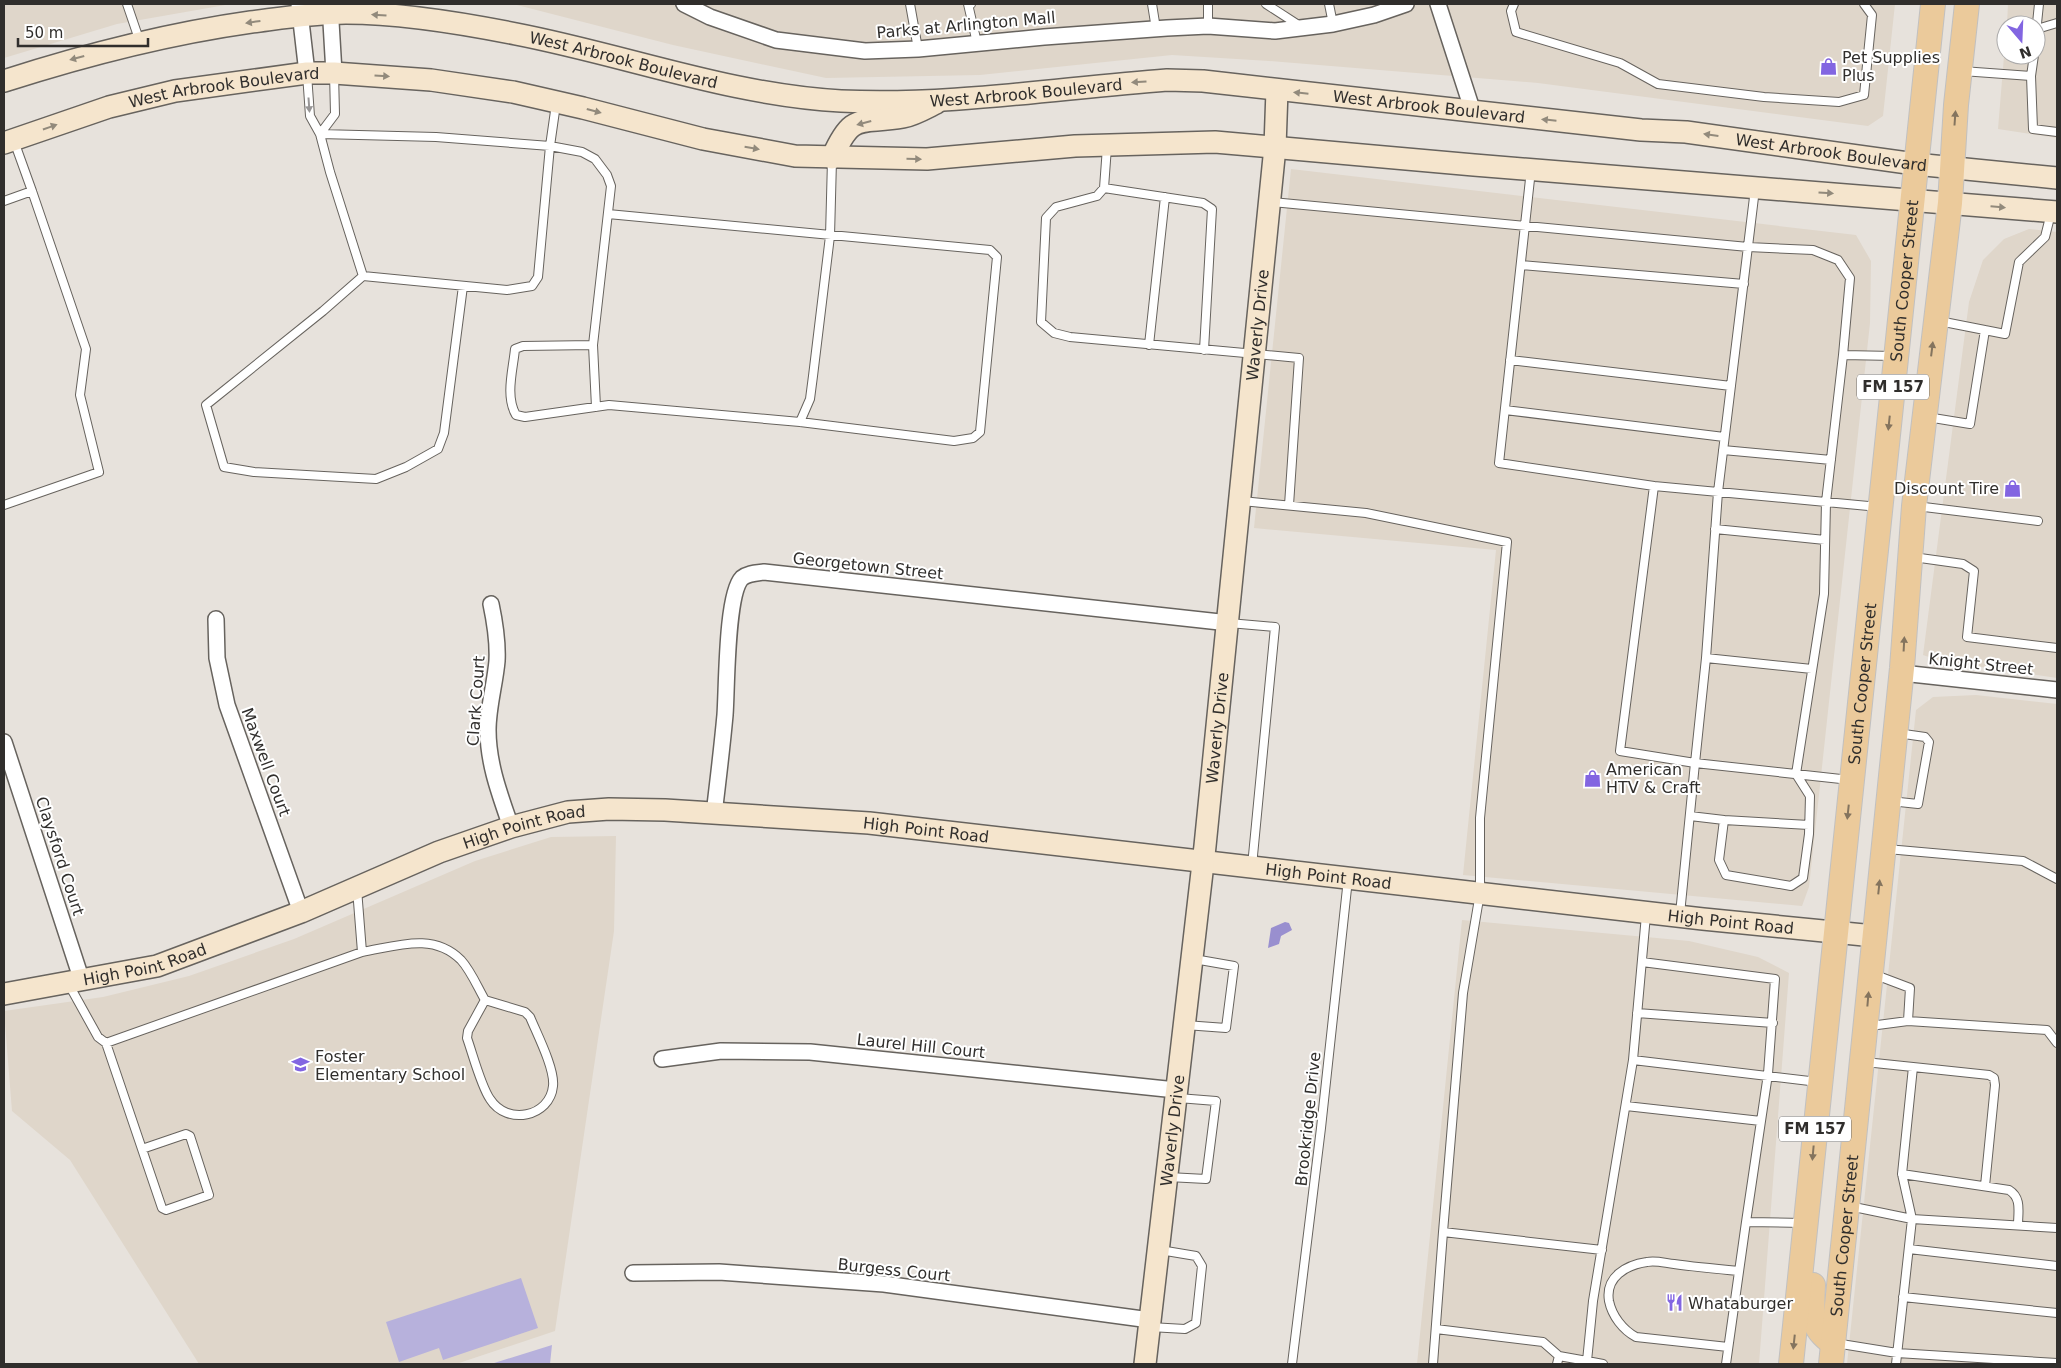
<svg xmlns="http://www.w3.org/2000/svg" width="2061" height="1368" font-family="'DejaVu Sans',sans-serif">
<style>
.built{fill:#dfd6ca}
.green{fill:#b7b1dc}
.water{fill:#998fcf}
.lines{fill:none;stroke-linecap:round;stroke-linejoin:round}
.lane-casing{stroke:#67635e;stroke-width:10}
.street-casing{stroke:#67635e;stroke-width:18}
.secondary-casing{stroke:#67635e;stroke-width:24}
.primary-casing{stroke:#c1c0c0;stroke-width:26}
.lane{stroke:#fff;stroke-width:8}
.street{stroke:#fff;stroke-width:15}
.secondary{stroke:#f5e5cd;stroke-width:21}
.primary{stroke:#ebca9b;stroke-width:24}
.oneway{fill:#928a7c}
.oneway2{fill:#989696}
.oneway3{fill:#84745e}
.labels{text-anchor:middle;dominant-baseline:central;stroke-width:4;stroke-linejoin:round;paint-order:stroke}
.shield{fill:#fff;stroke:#6e6d6b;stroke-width:1}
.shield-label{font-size:15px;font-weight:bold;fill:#302e2c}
.street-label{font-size:16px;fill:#302e2c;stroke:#fff}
.poi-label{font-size:16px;fill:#302e2c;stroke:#fff;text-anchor:start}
</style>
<rect width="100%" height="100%" fill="#e7e2dc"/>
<!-- built -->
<path class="built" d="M4,4H231L117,24L4,58Z
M513,4H1895L1883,116L1868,126L1538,83L1269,61L1172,55L980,75L826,78L673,45Z
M2008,4H2057V138L1998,129L2006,32V55H2036V25H2007Z
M1291,169L1856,235L1871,261L1870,323L1809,887L1802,906L1463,875L1496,550L1254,528Z
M2029,229L2057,232V678L1941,661L1923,655L1969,302L1983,260L2004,239Z
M1976,695L2057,704V1364H1847L1916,710L1933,697Z
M616,836L614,931L555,1331L456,1364H199L70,1160L12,1111L4,1011L103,997L189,976L294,939L475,861L551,837Z
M1462,920L1689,941L1758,957L1789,973L1759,1364H1417Z"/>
<!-- green -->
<path class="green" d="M521,1278L538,1328L443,1360L439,1348L399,1362L386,1322Z
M552,1345L550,1364H491Z"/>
<!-- water -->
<path class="water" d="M1285,922L1289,923L1292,930L1281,936L1279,944L1268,948L1271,928Z"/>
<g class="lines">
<defs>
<path id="lane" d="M127,4L140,42
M910,4L918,49
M971,4H968L977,43
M1152,4L1156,29
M1208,4V26
M1266,4L1300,26
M1329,4L1333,24
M1514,4L1511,11L1516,32L1620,63L1658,84L1764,97L1839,102L1864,95L1872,15L1864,4
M2037,29L2057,23
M2036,33L2039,4
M1962,71L2031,76L2034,55
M307,74L310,116L320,134L330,172L363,276
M2031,76L2033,129L2057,132
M556,104L550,146L582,152L595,159L607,175L611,186L593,345L523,346L515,349C513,370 505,396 516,415L525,417L609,405L800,422L954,441L973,438L980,432L997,257L990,250L608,214
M320,134L436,137L550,146L538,277L532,286L507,290L363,276L323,311L206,405L224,467L254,472L376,479L406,467L438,449L444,433L463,286
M320,134L335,114L334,73
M1107,147L1104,188L1097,196L1056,207L1046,218L1041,322L1054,333L1070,337L1299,358L1289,505
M1531,170L1499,463L1654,486
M1104,188L1203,203L1212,209L1204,350
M1755,189L1718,492L1706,658L1695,763L1620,751L1654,486C1729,493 1804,500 1879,507
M4,201L32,191L14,141
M1272,202L1748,247L1813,250L1838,260L1850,278L1843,355
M1521,265L1744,284
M1939,321L2005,334L2019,262L2045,237L2051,213
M593,345L596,407
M1149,345L1165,197
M1510,360L1731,386
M1505,410L1724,437
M1927,417L1970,424L1985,330
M800,422L810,399L813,376L830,236L832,160
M1723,450L1831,460
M1242,501L1366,513L1507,542L1480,818V893L1463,993L1443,1232L1602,1250
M4,505L99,472L80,395L86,349L32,191
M1916,506L2038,521
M1715,529L1825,540
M1913,557L1963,564L1974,571L1967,637L2057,648
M1229,623L1275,627L1252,866
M1706,658L1812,669
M1890,801L1918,804L1929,742L1925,737L1897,733
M1690,816L1724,820L1719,860L1726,875L1791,886L1803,878L1809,834L1810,796L1796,774L1824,594L1826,502L1843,355L1894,356
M1724,820L1809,825
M1887,849L2023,861L2057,879
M357,889L362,952C397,946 433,932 461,960C471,971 478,988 485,1000L468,1031L467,1038C473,1055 481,1086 490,1099C507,1126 550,1117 553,1086C555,1069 537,1034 530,1017L525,1012L485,1000
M1680,914L1695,763L1850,780
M1642,962L1775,979L1768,1074L1746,1222L1803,1223
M1873,974L1910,988L1908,1021L2047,1030L2057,1043
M68,983L98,1037L106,1043L362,952
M1637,1013L1773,1023
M1185,1025L1226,1028L1234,966L1194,959
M1870,1026L1908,1021
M106,1043L162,1208L166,1210L209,1195L190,1136L186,1134L142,1149
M1633,1060L1646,915
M1865,1062L1913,1067L1902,1174L1912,1219L2057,1228
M1913,1067L1989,1075L1994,1078L1995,1085L1985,1186
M1626,1106L1761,1121
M1902,1174L2009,1190C2022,1198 2018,1212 2018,1225
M1168,1177L1206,1179L1216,1101L1178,1098
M1849,1206L1912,1219L1896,1364
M1909,1249L2057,1266
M1903,1297L2057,1313
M1150,1327L1185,1329L1196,1323L1202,1266L1196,1256L1160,1250
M1436,1329L1543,1342L1559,1356
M1835,1343L1897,1353L2057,1363
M1728,1347L1636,1337C1623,1330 1612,1316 1609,1301C1605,1277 1626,1265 1647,1262C1655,1260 1665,1263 1674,1264C1695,1267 1717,1269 1739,1271
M1292,1364L1321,1128L1348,879
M1433,1364L1443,1232
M1557,1364L1559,1356L1587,1361
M1603,1364L1587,1361L1593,1301L1633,1060L1818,1082
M1726,1364L1746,1222"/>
<path id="street" d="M299,4L307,73
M684,4L710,17L776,40L865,51L918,49L1044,37L1167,28L1208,26L1275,31L1333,24L1374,15L1406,4
M1438,4L1473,112
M330,5L334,73
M491,604C495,623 498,642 497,661C495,684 488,707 488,730C488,764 500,795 511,827
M216,619L217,658L227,705L301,912
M1902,673L2057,690
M4,742L82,981
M714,814C718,781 722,748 725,715C727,689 726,594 742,578C748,573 756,573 764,572L1229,623
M662,1059L721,1051L810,1052L1176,1090
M633,1273L719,1272L884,1284L1150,1320"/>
<g id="secondary">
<path id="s1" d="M4,81C85,55 166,34 251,22C283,18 314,13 346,13C402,13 461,23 516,34C625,55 730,95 841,101C950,106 1059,88 1167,80L1203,81L1641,130L1686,132L1915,164L2057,178"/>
<path id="s2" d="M4,143L109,107L175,91L307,73H334L431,80L513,92L583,108L703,139L795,156L927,159L1075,146L1215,142L1474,165L2057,212"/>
<path d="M832,158C853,110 860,125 903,117C914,115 926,108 936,103"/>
<path id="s3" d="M4,994L157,966L301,912L439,852L511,827L568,812L609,809L665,810L869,823L1703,919L1874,936"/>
<path id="s4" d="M1145,1364L1205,846L1275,147L1277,90"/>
</g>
<g id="primary">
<path d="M1813,1285C1812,1310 1809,1328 1833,1343"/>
<path id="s5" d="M1791,1364L1933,4"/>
<path id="s6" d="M1831,1364L1902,668L1914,506L1950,203L1956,105L1967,4"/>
</g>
</defs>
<!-- lane casing -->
<use href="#lane" class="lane-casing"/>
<!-- street casing -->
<use href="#street" class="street-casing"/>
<!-- secondary casing -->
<use href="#secondary" class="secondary-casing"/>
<!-- primary casing -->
<use href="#primary" class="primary-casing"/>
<!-- lane -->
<use href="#lane" class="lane"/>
<!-- street -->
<use href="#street" class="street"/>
<!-- secondary -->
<use href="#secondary" class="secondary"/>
<!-- primary -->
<use href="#primary" class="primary"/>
</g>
<!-- one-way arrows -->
<defs><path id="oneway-solid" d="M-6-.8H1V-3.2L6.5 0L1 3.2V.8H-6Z" transform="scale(1.25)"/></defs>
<g class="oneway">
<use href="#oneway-solid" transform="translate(379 15) rotate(-176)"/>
<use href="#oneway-solid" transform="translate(253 22) rotate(172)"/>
<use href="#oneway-solid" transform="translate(77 58) rotate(165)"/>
<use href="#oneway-solid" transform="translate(382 76) rotate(4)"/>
<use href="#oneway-solid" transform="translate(1139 82) rotate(176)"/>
<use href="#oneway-solid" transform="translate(1301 93) rotate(-174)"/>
<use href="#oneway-solid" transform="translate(594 111) rotate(15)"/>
<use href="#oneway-solid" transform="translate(1549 120) rotate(-174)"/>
<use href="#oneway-solid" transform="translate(864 123) rotate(165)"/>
<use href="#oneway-solid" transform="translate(50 127) rotate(-19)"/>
<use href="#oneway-solid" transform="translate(1711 135) rotate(-172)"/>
<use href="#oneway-solid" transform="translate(752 148) rotate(10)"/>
<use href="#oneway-solid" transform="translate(914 159) rotate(1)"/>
<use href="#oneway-solid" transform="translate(1826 193) rotate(4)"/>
<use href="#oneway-solid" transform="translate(1998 207) rotate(5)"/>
</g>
<use class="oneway2" href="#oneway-solid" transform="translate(309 105) rotate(86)"/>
<g class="oneway3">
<use href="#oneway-solid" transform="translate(1955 118) rotate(-86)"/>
<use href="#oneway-solid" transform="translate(1932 349) rotate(-83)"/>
<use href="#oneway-solid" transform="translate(1889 423) rotate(96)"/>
<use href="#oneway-solid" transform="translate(1904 644) rotate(-87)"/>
<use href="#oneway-solid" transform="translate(1848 812) rotate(96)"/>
<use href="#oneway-solid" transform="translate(1879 887) rotate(-84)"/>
<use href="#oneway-solid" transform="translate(1868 999) rotate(-85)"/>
<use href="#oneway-solid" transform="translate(1813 1153) rotate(95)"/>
<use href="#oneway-solid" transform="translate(1794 1342) rotate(96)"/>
</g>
<!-- icons -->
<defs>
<symbol id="shop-bare" viewBox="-9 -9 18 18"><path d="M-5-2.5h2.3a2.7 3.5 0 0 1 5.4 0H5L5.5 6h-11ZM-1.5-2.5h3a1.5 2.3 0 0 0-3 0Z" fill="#8265e1" stroke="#fff" stroke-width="2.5" paint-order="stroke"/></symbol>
<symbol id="school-bare" viewBox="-9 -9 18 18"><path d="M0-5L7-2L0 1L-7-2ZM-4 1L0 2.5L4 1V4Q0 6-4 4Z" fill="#8265e1" stroke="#fff" stroke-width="2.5" paint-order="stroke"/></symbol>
<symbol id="restaurant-bare" viewBox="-9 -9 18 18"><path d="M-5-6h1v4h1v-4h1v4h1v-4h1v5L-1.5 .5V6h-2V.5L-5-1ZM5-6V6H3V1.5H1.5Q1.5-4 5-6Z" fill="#8265e1" stroke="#fff" stroke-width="2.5" paint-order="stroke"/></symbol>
</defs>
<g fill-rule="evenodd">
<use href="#shop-bare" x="1816" y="54" width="25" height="25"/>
<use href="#shop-bare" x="2000" y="476" width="25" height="25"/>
<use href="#shop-bare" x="1580" y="766" width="25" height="25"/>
<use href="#school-bare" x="288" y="1052" width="25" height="25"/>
<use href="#restaurant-bare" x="1662" y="1290" width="25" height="25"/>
</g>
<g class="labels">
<!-- shield labels -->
<g class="shield">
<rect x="1857" y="374.5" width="72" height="25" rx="4"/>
<rect x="1779" y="1116.5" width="72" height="25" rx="4"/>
</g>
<g class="shield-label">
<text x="1893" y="387">FM 157</text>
<text x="1815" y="1129">FM 157</text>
</g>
<!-- street labels -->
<g class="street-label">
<text transform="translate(966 25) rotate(-5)">Parks at Arlington Mall</text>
<text stroke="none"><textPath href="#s1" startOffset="632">West Arbrook Boulevard</textPath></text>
<text stroke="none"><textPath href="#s2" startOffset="228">West Arbrook Boulevard</textPath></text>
<text stroke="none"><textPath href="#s1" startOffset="1039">West Arbrook Boulevard</textPath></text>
<text stroke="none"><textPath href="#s1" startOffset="1444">West Arbrook Boulevard</textPath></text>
<text stroke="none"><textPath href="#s1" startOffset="1849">West Arbrook Boulevard</textPath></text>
<text stroke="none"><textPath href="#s5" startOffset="1089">South Cooper Street</textPath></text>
<text stroke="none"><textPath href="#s4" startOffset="1045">Waverly Drive</textPath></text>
<text transform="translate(868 566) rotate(6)">Georgetown Street</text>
<text transform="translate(1981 664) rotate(6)">Knight Street</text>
<text stroke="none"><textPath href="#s5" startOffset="684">South Cooper Street</textPath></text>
<text transform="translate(476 701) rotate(-86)">Clark Court</text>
<text stroke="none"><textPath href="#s4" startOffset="640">Waverly Drive</textPath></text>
<text transform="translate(266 762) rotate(70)">Maxwell Court</text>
<text stroke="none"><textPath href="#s3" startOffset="549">High Point Road</textPath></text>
<text stroke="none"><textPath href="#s3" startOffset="954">High Point Road</textPath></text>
<text transform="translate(60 856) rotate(72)">Claysford Court</text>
<text stroke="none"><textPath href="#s3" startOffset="1359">High Point Road</textPath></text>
<text stroke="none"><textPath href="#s3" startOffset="1764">High Point Road</textPath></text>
<text stroke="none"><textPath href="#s3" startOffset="144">High Point Road</textPath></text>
<text transform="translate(921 1046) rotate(6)">Laurel Hill Court</text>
<text transform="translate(1308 1119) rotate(-84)">Brookridge Drive</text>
<text stroke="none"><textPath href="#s4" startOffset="235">Waverly Drive</textPath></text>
<text stroke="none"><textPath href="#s6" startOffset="129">South Cooper Street</textPath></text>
<text transform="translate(894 1270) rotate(6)">Burgess Court</text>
</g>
<!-- poi labels -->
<g class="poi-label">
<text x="1842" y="57">Pet Supplies<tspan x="1842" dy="18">Plus</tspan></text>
<text x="1999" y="488" text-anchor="end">Discount Tire</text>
<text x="1606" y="769">American<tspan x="1606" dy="18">HTV &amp; Craft</tspan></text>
<text x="315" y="1056">Foster<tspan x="315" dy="18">Elementary School</tspan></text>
<text x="1688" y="1303">Whataburger</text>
</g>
</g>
<!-- border -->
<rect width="2061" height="1368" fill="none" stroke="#302e2c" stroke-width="10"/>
<!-- north arrow -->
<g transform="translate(2021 40) rotate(161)"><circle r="24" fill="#ffffff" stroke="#acabab"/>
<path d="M0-4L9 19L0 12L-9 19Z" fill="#8265e1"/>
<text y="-8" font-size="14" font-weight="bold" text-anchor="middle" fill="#302e2c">N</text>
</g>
<!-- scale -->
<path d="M18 38v8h130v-8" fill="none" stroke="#302e2c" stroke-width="2.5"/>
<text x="25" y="38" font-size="15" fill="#302e2c" stroke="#ffffff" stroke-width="4" paint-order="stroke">50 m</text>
</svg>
